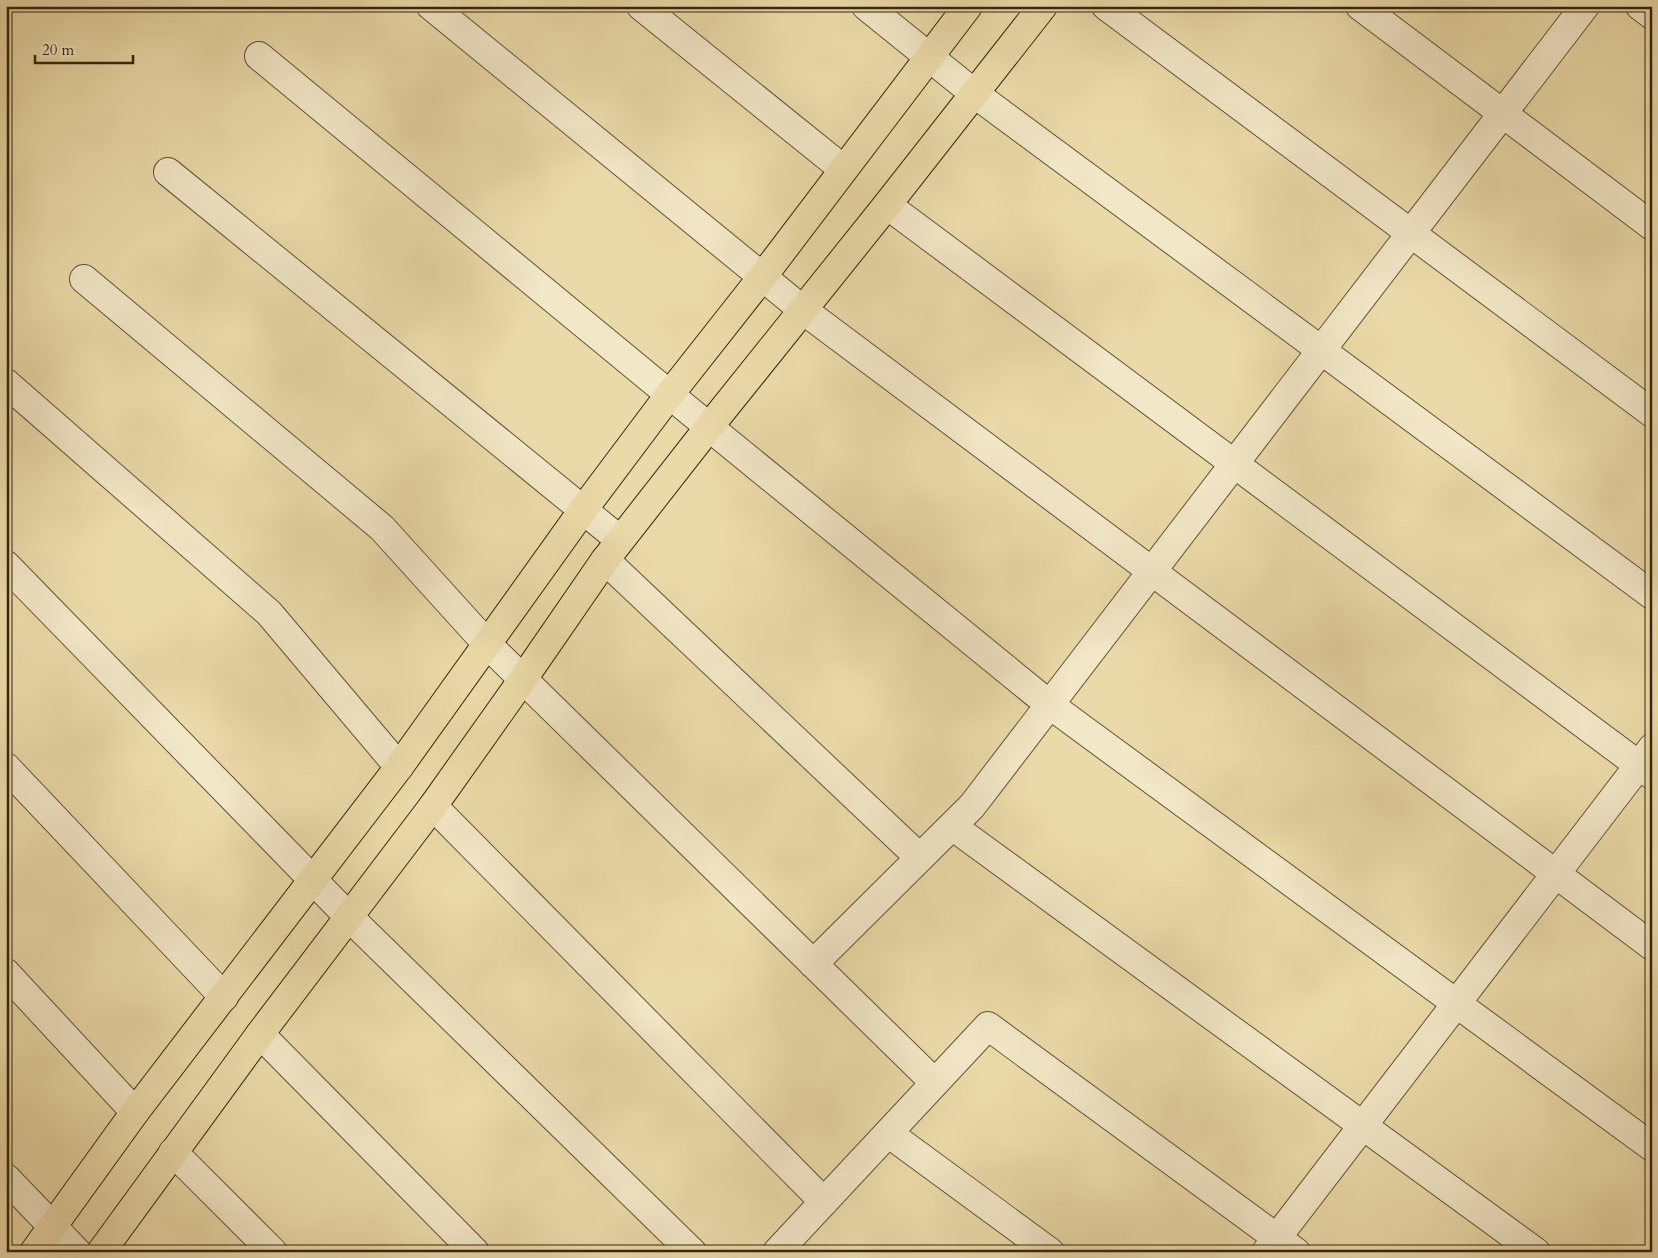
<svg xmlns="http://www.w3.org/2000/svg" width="1658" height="1258" font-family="Cardo,serif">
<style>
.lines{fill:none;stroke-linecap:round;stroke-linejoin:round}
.minor-casing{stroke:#625336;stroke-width:30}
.major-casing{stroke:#352610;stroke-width:30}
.minor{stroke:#f2e7c7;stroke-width:28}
.major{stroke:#ebdaa9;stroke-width:28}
</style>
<rect width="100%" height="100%" fill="#ebdaa9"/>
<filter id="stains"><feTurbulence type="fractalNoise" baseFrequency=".004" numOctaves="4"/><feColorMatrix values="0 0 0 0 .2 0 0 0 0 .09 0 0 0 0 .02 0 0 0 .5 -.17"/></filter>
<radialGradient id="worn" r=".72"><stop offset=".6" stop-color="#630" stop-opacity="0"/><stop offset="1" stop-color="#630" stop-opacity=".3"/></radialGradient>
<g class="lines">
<defs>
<path id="minor" d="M431,6L803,310L1652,946
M641,6L843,169
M866,6L975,94L1652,595
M1106,6L1652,413
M1360,6L1652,226
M1640,6L1652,15
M259,56L709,427L1050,705L1652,1147
M168,172L620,540
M887,205L1652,775
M84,279L382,528L488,645L935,1083
M6,383L269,613L399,767
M605,560L920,858
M6,565L349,917L692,1252
M6,767L224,997
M433,806L824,1202
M952,826L1536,1252
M813,964L972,806L1585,6
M6,973L135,1112
M260,1034L475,1252
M888,1133L1050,1252
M173,1152L273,1252
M6,1178L77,1252
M777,1252L988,1026L1296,1252
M1266,1252L1652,748"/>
<path id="major" d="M34,1252L135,1112L399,767L583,510L670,394L763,276L968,6
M101,1252L260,1034L433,806L523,679L605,560L709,427L887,205L1043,6"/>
</defs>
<!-- minor casing -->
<use href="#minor" class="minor-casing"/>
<!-- major casing -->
<use href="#major" class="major-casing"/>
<!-- minor -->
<use href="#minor" class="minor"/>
<!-- major -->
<use href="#major" class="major"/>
</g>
<!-- margin -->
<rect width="1658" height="1258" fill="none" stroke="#ebdaa9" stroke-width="25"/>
<rect x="8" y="8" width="1643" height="1243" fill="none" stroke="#352610" stroke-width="2.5"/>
<rect x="12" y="12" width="1633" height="1233" fill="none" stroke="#352610"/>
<!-- scale -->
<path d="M35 55v8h98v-8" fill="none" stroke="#352610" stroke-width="2.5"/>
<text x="42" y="55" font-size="15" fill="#352610" stroke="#f2e7c7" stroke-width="4" paint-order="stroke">20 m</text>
<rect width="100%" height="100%" filter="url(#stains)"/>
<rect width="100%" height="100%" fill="url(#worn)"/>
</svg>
